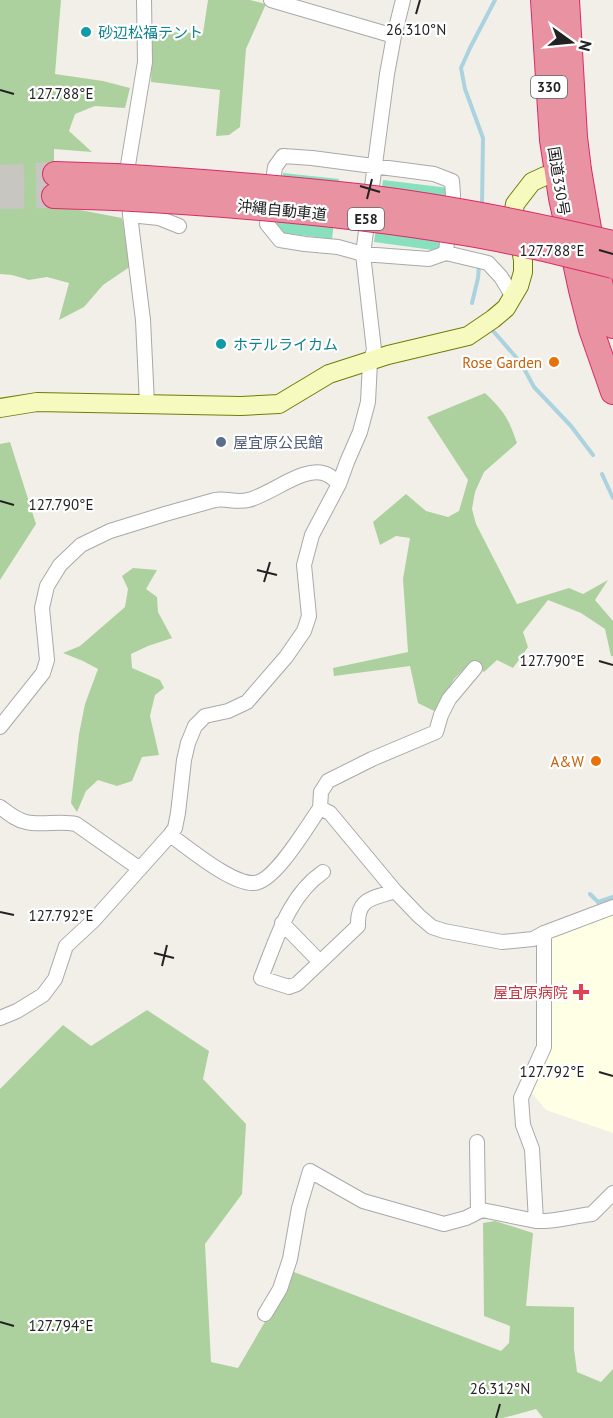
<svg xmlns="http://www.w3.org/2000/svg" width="613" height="1418" font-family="'PT Sans','Noto Sans JP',sans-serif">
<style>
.education{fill:#ffffe5}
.forest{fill:#add19e}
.pitch{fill:#88e0be}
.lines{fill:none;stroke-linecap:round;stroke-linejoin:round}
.stream{stroke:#aad3df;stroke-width:4}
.highway-tunnel{stroke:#c8c6c1;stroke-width:24;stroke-dasharray:24 12;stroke-linecap:butt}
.street-casing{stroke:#a9a9a9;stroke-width:16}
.secondary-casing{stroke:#707d05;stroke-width:20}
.highway-casing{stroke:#dc2a67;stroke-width:26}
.street{stroke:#fff;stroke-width:14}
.secondary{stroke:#f7fabf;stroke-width:18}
.highway{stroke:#e892a2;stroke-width:24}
.highway-bridge-casing{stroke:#dc2a67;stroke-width:26;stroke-linecap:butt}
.highway-bridge{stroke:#e892a2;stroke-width:24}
.ticks{fill:none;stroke:#222;stroke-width:2}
.culture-dot{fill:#0f9aa8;stroke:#fff;stroke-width:2}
.food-dot{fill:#e8710a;stroke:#fff;stroke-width:2}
.service-dot{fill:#5c6f8a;stroke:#fff;stroke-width:2}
.health-dot{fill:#e0444e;stroke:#fff;stroke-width:2}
.labels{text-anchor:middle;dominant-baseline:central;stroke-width:4.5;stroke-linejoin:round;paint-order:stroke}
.shield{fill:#fff;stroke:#646464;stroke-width:1.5}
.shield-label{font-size:14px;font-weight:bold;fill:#222}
.culture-label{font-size:15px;fill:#0d838f;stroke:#fff;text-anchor:start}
.street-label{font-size:15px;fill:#222;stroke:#fff}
.food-label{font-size:15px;fill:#c56008;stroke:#fff;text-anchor:end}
.service-label{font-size:15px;fill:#4e5e75;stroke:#fff;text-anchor:start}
.health-label{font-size:15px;fill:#be3a42;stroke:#fff;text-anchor:end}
.ticks-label{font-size:15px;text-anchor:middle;fill:#222;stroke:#fff;stroke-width:4.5;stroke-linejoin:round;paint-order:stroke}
</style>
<rect width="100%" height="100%" fill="#f2efe9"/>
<!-- education -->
<path class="education" d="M613,914V1133L546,1110L531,1092L541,1066L550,937Z"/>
<!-- forest -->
<path class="forest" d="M0,0H61L55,74L103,81L130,88L125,108L95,106L75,114L69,131L92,152L54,149V205L122,218L131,266L103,285L84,307L59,320L69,283L47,277L29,280L12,275L0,274Z
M208,0H250L266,4L246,49L240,127L229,135L216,136L220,90L151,82L152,32L203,33Z
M485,393C505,412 508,418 517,443L484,472L475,492L472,509L476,524L517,604L569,588L583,594L608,580L595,600L613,621V656H611L605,629L581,613L548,600L523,632L528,647L513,668L497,660L484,672L472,661L454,679L436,712L418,703L410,666L334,676L333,668L408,652L403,579L410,538L396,536L380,545L373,522L406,494L426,511L448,517L459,511L468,480L427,417Z
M10,442L36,524L0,580V444Z
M133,568L157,570L146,589L157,597L158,612L172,638L148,646L131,654L132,668L160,680L164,688L155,695L150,716L159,755L142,757L132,781L117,786L98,780L86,791L77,812L71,803L79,734L85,704L98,669L83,661L63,653L80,646L125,607L128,589L122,576Z
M147,1010L209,1051L203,1079L246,1124L242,1194L205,1244L211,1362L238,1368L294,1272L501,1351L509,1343L510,1326L484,1316L483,1223L495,1221L533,1233L526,1306L574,1307V1349L577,1372L601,1382L613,1369V1418H543L536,1409L503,1418H0V1089L63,1025L91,1046Z"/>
<!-- pitch -->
<path class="pitch" d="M283,173L339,179L332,239L276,232Z
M383,180L449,188L440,251L374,242Z"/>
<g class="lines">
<!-- stream -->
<path class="stream" d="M482,206L483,138L465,89L461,68L470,48L495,0
M472,303L478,278L479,266
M494,332L521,363L534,387L571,426L593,455
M602,474L613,498
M590,894L598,902L613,897"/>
<!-- highway-tunnel -->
<path class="highway-tunnel" d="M0,177L55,174
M0,197L54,196"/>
<defs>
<path id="street" d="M144,0L145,62L128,165L130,215L143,320L147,404
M271,0L394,36
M130,215L159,218L179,226
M446,253L429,259L363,254L338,247L305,244L280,240L267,224L275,167L283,156L312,158L434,174L452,181L453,195L449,219L446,253L488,263L501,277L513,297
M0,727L43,673L47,660L42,608L47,586L60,565L81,545L110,531L165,514L215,500C226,498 237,503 248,500C271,495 306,463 328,475C332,477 336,481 339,484L347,462L360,432L368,402L370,362L374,350L363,254L387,74L394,36L403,0
M0,807C8,813 16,820 26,822C42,826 59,820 76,824L140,869
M320,808L321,792L328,781L372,759L436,732L441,715L449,699L475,668
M170,835L175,828L178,813L184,760L188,743L195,726L205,716L228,711L247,702L286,657L304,631L309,616L304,565L312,535L339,484
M323,872C288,896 276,941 261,978L289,987L297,984L358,926C357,897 373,899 395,891
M282,923L320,962
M544,933V1047L521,1098L523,1125L532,1149L536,1221C555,1222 573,1216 592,1214L613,1193
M0,1018L17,1011L43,995L55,979L66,946L93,921L170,835C189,848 231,884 254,883C275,882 308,825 320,808L330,813L395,891L419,916L432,927L444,931L502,942L533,939L544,933L613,907
M477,1142L478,1212
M265,1314L280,1289L290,1259L299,1208L310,1171L363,1201L444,1224L466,1218L482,1210L536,1221"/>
<path id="secondary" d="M0,408L37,402L241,406L279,404L329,374L388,355L468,336L493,319L506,308L519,286L523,272V260L519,239L512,222L515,204L532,182L545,176L568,172"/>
<path id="highway" d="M543,0L552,140L561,198L581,290L591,329L613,392
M567,0L575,137L579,170L593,252L604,299L613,326
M55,174L115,176
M54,196L115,198"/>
</defs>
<!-- street casing -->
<use href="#street" class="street-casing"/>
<!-- secondary casing -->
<use href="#secondary" class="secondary-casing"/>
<!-- highway casing -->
<use href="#highway" class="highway-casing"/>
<!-- street -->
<use href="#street" class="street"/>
<!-- secondary -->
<use href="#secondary" class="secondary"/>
<!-- highway -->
<use href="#highway" class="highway"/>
<defs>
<path id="highway-bridge" d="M115,176C196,181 276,187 357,196C443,206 528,223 613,243
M115,198C229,204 344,213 457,232C509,240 561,253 613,266"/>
</defs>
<!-- highway-bridge casing -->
<use href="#highway-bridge" class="highway-bridge-casing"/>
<!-- highway-bridge -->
<use href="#highway-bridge" class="highway-bridge"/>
</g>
<!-- ticks -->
<path class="ticks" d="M416,14L420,0M0,90L14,94M360,186L380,192M367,199L372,179M599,250L613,254M0,501L14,505M257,570L277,575M264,582L270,562M599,661L613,665M0,912L14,915M154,953L174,958M162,966L167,945M599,1072L613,1076M0,1322L14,1326M496,1418L500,1404"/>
<!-- markers -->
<g class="culture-dot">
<circle cx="86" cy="32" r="6"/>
<circle cx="221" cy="344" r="6"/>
</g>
<g class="food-dot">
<circle cx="554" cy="362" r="6"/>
<circle cx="596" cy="761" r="6"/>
</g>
<circle class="service-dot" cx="221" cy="442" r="6"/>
<path class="health-dot" d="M578 983h6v6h6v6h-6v6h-6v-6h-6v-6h6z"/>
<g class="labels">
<!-- shield labels -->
<g class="shield">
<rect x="531" y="76" width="36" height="22" rx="4.5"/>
<rect x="348" y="208" width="36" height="22" rx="4.5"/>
</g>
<g class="shield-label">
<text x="549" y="87">330</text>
<text x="366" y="219">E58</text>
</g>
<!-- culture labels -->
<g class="culture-label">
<text x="98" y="32">砂辺松福テント</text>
<text x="233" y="344">ホテルライカム</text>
</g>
<!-- street labels -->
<g class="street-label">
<text transform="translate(559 181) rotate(81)">国道330号</text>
<text transform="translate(282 210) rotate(6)">沖縄自動車道</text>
</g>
<!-- food labels -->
<g class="food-label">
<text x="542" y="362">Rose Garden</text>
<text x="584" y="761">A&amp;W</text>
</g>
<!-- service labels -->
<g class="service-label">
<text x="233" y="442">屋宜原公民館</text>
</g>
<!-- health labels -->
<g class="health-label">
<text x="568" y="992">屋宜原病院</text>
</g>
</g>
<g class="ticks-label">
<text x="416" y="35">26.310°N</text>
<text x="61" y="99">127.788°E</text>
<text x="552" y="256">127.788°E</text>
<text x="61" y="510">127.790°E</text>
<text x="552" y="666">127.790°E</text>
<text x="61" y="921">127.792°E</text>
<text x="552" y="1077">127.792°E</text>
<text x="61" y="1331">127.794°E</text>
<text x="500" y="1394">26.312°N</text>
</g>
<!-- north arrow -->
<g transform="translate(571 42) rotate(105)" stroke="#ffffff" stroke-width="4.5" paint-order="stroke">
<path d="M0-4.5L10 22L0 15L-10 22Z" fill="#222222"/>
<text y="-9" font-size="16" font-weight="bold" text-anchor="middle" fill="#222222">N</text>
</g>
</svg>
